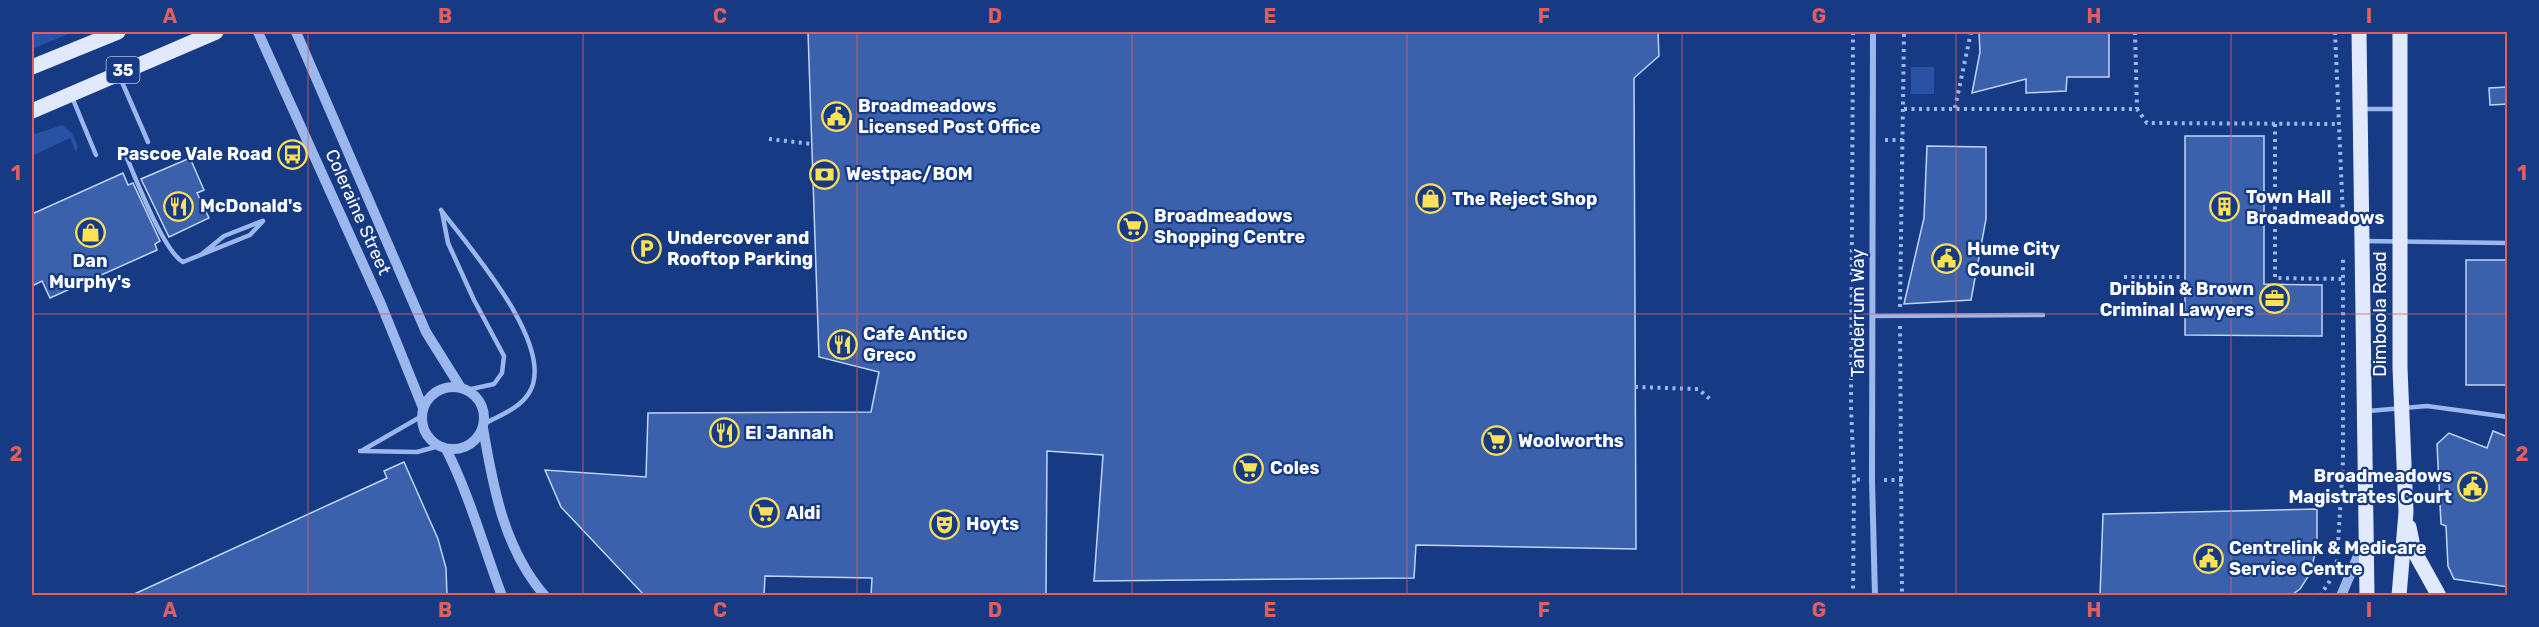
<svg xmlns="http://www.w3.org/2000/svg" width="2539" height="627" font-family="Rubik,sans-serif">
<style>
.green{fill:#2952a4}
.building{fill:#3b61ac;stroke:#c1d4fa;stroke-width:1.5}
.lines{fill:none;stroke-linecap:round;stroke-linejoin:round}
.path{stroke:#9bb7ed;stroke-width:4;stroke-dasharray:3 4.5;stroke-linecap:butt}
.service{stroke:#9bb7ed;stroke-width:4.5}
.minor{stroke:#9bb7ed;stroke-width:6}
.tertiary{stroke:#9bb7ed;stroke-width:10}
.primary{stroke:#e1e9ff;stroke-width:15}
.grid{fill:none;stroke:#e05e5e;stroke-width:1.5;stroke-opacity:0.55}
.labels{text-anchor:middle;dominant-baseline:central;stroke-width:4.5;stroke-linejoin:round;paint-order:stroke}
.shield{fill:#173a84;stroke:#b9c4da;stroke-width:1.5}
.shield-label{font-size:16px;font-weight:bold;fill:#fff}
.poi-label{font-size:18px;font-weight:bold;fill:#fff;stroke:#173a84;text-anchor:start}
.street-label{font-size:18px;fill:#fff;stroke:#173a84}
.neatline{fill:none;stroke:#e05e5e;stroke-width:2}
.grid-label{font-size:20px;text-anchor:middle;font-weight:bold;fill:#e05e5e}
</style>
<rect width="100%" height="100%" fill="#173a84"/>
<!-- green -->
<path class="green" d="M32,32H73L32,49Z
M1911,67H1934V94H1911Z
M62,125L73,134L78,147L76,152L70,138L32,156V135Z"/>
<!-- building -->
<path class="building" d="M808,32H1658L1659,56L1634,78L1636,549L1416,545L1414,578L1094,581L1103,455L1047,451L1046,596H871L872,578L765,576L764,596H645L561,507L545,470L646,477L648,413L871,412L879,372L819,357Z
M1979,32H2109V77H2067L2066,91L2026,93V79L1972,93L1980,52Z
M2508,87V104L2490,105L2489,88Z
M2185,136H2264V284L2322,285V336L2185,335Z
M1927,146L1986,147V219L1971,300L1904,304L1924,218Z
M190,158L204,190L197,193L209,218L169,237L141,179Z
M123,173L128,185L133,183L160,241L155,244L157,250L50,298L42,281L32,286V214Z
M2466,260H2508V385H2466Z
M2493,431L2508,437V587L2454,579L2448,566L2446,526L2441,524L2437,444L2449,433L2487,448Z
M404,462L438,539L446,568L447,596H130L387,478L384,471Z
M2317,509V543L2311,572L2300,589L2290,596H2100L2103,514Z"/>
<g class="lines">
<!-- path -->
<path class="path" d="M1853,32L1851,407L1854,479L1862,480
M2135,32L2137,109
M2335,32L2343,217
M1955,108L1971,32
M1904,109H2137L2147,123L2337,124
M2275,124V278L2343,279
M769,139L812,144
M1885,140H1903
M2124,277H2185
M1900,307L1904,32
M1900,326L1902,596
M1635,387L1698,389L1710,399
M1884,480H1902
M1853,596L1854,479
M2320,596L2329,582L2337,561L2343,461V257"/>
<!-- service -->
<path class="service" d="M119,75L148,142
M72,97L96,155
M2363,109H2397
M124,151C135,176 163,251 183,262L250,235L263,221
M441,210C468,246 558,347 529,393C519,409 500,415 484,424
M442,212L448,243L474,300L504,356L502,373L494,384L467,390
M2363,241L2508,243
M202,254L224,236L262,221
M1873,316L2043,315
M2368,411L2427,406L2508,417
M363,450L422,416
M360,451L417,452L439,446"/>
<!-- minor -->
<path class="minor" d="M1873,32L1872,480L1875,596"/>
<!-- tertiary -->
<path class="tertiary" d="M258,32L381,304L423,408
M296,32L426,332L461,388
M422 418a31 31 0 1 1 62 0a31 31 0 1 1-62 0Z
M483,428C493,487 504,549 545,596
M446,449C470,496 483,546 502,596
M2341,596L2363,544"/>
<!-- primary -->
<path class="primary" d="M2359,32L2367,596
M32,67L118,32
M32,111L216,32
M2409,527L2414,551L2439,596
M2399,596L2406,512L2400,368V32"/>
</g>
<!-- grid -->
<path class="grid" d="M308,32V596M583,32V596M857,32V596M1132,32V596M1407,32V596M1682,32V596M1956,32V596M2231,32V596M32,314H2508"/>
<!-- icons -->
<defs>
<symbol id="civic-ring" viewBox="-11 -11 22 22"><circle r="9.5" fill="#173a84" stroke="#ffe157" stroke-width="1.5"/><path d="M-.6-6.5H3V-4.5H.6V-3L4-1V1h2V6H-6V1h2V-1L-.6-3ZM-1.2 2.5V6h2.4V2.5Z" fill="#ffe157"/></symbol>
<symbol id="bus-ring" viewBox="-11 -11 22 22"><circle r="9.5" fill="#173a84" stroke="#ffe157" stroke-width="1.5"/><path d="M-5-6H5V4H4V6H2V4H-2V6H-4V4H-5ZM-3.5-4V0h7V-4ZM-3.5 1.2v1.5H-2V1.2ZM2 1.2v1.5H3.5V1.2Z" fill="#ffe157"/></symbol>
<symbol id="bank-ring" viewBox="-11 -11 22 22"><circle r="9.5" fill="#173a84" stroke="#ffe157" stroke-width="1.5"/><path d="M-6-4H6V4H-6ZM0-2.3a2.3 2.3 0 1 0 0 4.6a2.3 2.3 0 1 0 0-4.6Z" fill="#ffe157"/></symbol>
<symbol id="shop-ring" viewBox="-11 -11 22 22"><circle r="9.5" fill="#173a84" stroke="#ffe157" stroke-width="1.5"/><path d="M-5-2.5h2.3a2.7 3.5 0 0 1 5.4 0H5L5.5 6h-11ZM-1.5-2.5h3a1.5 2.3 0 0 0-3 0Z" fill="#ffe157"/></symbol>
<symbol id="restaurant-ring" viewBox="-11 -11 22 22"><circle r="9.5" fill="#173a84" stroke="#ffe157" stroke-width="1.5"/><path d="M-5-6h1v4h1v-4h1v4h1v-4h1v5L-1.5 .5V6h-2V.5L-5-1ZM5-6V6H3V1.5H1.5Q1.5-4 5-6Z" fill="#ffe157"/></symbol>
<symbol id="building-ring" viewBox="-11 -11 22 22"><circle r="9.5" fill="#173a84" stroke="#ffe157" stroke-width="1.5"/><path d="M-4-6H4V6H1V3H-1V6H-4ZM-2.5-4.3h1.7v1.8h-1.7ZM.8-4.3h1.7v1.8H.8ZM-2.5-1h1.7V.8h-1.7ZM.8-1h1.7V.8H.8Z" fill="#ffe157"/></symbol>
<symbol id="supermarket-ring" viewBox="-11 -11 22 22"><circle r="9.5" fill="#173a84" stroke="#ffe157" stroke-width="1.5"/><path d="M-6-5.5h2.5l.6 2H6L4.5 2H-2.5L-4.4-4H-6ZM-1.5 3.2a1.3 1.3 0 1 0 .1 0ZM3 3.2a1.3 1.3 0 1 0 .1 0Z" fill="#ffe157"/></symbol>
<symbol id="parking-ring" viewBox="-11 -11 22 22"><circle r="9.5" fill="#173a84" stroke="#ffe157" stroke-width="1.5"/><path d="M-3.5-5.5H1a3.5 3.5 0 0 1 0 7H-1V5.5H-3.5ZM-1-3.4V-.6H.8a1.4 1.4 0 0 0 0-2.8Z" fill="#ffe157"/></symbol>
<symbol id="office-ring" viewBox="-11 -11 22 22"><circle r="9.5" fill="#173a84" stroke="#ffe157" stroke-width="1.5"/><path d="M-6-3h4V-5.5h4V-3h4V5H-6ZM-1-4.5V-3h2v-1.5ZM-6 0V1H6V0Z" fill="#ffe157"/></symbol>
<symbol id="theatre-ring" viewBox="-11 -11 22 22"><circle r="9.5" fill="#173a84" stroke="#ffe157" stroke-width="1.5"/><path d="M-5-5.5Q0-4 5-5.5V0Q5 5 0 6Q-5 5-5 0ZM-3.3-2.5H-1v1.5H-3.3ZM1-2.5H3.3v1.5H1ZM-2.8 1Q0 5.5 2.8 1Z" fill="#ffe157"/></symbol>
</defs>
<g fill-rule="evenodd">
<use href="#civic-ring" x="820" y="100" width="33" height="33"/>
<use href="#bus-ring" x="276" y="138" width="33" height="33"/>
<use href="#bank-ring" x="808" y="158" width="33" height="33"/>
<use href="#shop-ring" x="1414" y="182" width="33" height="33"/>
<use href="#restaurant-ring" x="162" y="190" width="33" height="33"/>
<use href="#building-ring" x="2208" y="190" width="33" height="33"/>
<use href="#supermarket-ring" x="1116" y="210" width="33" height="33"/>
<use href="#shop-ring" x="74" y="216" width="33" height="33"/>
<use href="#parking-ring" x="630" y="232" width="33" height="33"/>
<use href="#civic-ring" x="1930" y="242" width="33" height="33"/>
<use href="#office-ring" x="2258" y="282" width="33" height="33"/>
<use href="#restaurant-ring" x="826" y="328" width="33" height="33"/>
<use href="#restaurant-ring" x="708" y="416" width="33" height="33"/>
<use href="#supermarket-ring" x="1480" y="424" width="33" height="33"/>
<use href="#supermarket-ring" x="1232" y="452" width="33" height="33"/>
<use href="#civic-ring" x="2456" y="470" width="33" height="33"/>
<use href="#supermarket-ring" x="748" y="496" width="33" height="33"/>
<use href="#theatre-ring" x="928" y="508" width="33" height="33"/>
<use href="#civic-ring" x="2192" y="542" width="33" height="33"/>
</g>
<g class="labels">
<!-- shield labels -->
<rect class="shield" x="106.5" y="57" width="33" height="26" rx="4.5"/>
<g class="shield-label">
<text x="123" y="70">35</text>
</g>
<!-- poi labels -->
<g class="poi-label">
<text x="858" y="106">Broadmeadows<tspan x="858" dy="21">Licensed Post Office</tspan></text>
<text x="272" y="154" text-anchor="end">Pascoe Vale Road</text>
<text x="846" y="174">Westpac/BOM</text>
<text x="2246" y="197">Town Hall<tspan x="2246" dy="21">Broadmeadows</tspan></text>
<text x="1452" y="199">The Reject Shop</text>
<text x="200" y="206">McDonald's</text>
<text x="1154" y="216">Broadmeadows<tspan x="1154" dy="21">Shopping Centre</tspan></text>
<text x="667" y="238">Undercover and<tspan x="667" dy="21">Rooftop Parking</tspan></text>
<text x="1967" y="249">Hume City<tspan x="1967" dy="21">Council</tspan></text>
<text x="90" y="261" text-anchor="middle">Dan<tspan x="90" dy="21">Murphy's</tspan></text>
<text x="2254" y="289" text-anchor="end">Dribbin &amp; Brown<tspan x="2254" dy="21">Criminal Lawyers</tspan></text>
<text x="863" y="334">Cafe Antico<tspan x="863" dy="21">Greco</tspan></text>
<text x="745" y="433">El Jannah</text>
<text x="1518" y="441">Woolworths</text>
<text x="1270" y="468">Coles</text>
<text x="2452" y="476" text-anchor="end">Broadmeadows<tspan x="2452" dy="21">Magistrates Court</tspan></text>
<text x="786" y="513">Aldi</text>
<text x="966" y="524">Hoyts</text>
<text x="2229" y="548">Centrelink &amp; Medicare<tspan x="2229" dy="21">Service Centre</tspan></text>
</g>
<!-- street labels -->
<g class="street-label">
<text transform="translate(358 212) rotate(66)">Coleraine Street</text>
<text transform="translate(1858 313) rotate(-90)">Tanderrum Way</text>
<text transform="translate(2380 314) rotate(-90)">Dimboola Road</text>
</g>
</g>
<!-- border -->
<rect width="2539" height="627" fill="none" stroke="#173a84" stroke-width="66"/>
<rect x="33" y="33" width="2473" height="561" class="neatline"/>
<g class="grid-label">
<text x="170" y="23">A</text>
<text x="445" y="23">B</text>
<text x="720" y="23">C</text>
<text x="995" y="23">D</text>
<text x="1270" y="23">E</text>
<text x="1544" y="23">F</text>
<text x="1819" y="23">G</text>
<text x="2094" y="23">H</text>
<text x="2369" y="23">I</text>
<text x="16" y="180">1</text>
<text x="2522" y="180">1</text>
<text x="16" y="461">2</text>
<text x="2522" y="461">2</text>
<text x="170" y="617">A</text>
<text x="445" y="617">B</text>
<text x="720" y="617">C</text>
<text x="995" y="617">D</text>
<text x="1270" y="617">E</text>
<text x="1544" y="617">F</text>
<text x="1819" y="617">G</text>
<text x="2094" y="617">H</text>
<text x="2369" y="617">I</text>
</g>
</svg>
